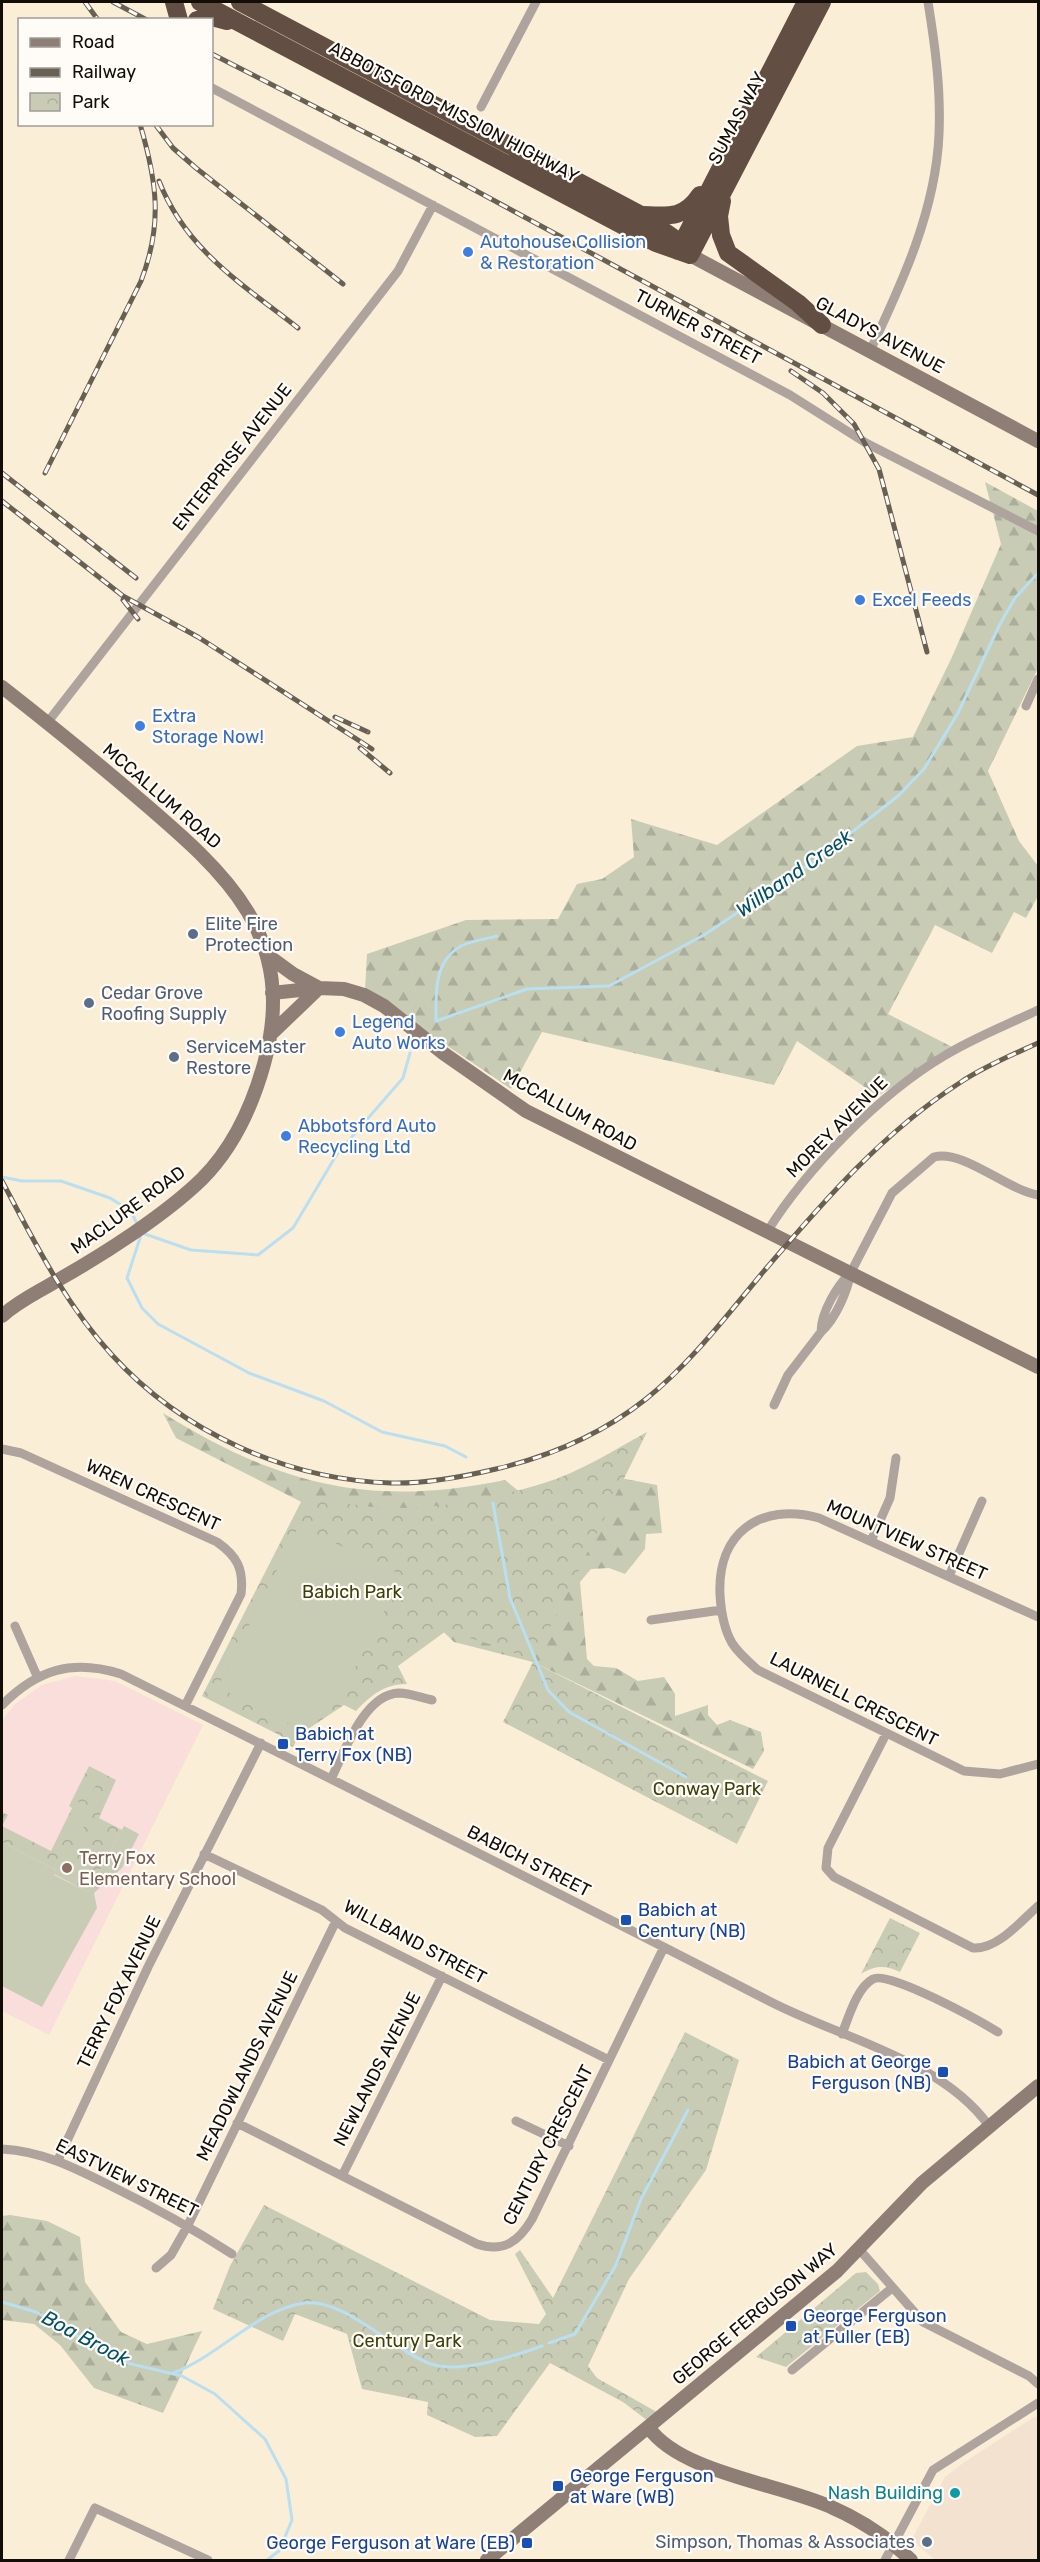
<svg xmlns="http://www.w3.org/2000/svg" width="1040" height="2562" font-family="Rubik,sans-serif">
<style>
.commercial{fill:#f4e2d1}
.education{fill:#f9dedc}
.forest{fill:url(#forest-firs)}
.park{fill:url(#park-crowns)}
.pitch{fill:#c8ccb5}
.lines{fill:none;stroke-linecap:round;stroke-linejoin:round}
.stream{stroke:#b9dff0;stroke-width:3}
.street{stroke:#aea39d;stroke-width:9}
.secondary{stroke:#8e7e76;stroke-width:14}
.highway{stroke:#634e43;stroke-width:18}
.rail-casing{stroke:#686053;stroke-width:5}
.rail{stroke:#fffcf8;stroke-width:3;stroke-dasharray:9;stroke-linecap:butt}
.shop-dot{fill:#3f7fe0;stroke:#fffcf8;stroke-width:2}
.service-dot{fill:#5c6f8a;stroke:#fffcf8;stroke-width:2}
.transit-dot{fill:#1a4fb4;stroke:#fffcf8;stroke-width:2}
.education-dot{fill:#8d6e63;stroke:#fffcf8;stroke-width:2}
.culture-dot{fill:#0f9aa8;stroke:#fffcf8;stroke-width:2}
.labels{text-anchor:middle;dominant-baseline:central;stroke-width:4.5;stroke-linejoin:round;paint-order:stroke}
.street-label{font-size:18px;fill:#120d06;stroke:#fffcf8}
.shop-label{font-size:18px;fill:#366cbe;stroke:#fffcf8;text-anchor:start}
.service-label{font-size:18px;fill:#4e5e75;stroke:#fffcf8;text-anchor:start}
.park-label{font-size:18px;fill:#3b4007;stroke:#fffcf8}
.transit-label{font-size:18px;fill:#164399;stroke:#fffcf8;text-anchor:start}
.education-label{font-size:18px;fill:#785e54;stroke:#fffcf8;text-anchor:start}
.culture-label{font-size:18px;fill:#0d838f;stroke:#fffcf8;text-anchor:end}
.water-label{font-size:20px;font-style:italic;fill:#025168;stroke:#fffcf8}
</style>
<defs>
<pattern id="forest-firs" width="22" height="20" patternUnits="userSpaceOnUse" patternTransform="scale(1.5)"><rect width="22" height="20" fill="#c8ccb5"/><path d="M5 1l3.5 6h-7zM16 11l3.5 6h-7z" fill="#abae9a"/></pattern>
<pattern id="park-crowns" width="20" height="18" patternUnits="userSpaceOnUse" patternTransform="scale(1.5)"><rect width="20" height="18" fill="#c8ccb5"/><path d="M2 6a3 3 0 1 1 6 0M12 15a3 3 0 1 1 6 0" fill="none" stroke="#abae9a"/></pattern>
</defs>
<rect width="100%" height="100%" fill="#fbeed7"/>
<!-- commercial -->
<path class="commercial" d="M1034,2417L1038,2418V2560H935L915,2543L914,2535L945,2477L963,2463Z"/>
<!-- education -->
<path class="education" d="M75,1676L115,1681L203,1725L49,2035L2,2011V1721L15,1704L42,1685Z"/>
<!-- forest -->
<path class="forest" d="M985,482L1038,511V668L988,771L1019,841L1038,866V896L1026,918L1014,912L992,953L935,925L888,1014L954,1048L878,1096L797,1041L774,1085L542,1032L511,1089L365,990L367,954L466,920L558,919L577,884L602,879L634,857L631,819L717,845L857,746L913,737L952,657L1001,544Z
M163,1413C279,1485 369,1508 505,1480L533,1503L610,1476L657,1485L662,1533L646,1534L645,1549L625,1574L609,1568L591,1569L580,1582L587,1659L594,1666L616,1668L638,1681L664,1677L675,1694V1716L708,1705V1715L717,1725L730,1720L761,1732L764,1751L753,1769L533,1662L454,1642L317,1510L176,1438Z
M10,2215L47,2221L80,2237L85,2282L121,2332L147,2344L202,2331L163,2413L94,2388L60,2345L34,2324L2,2320V2216Z"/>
<!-- park -->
<path class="park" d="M647,1432L533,1662L768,1781L737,1844L503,1722L533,1662L506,1649L446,1631L398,1666L407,1684C385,1684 371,1695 356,1711L344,1705L299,1735L293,1747L287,1744L289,1740L202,1696L304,1496C332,1501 361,1507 390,1508C441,1509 496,1498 544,1483C580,1472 614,1450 647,1432Z
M89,1766L116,1780L99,1818L122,1830L88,1892L54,1874L56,1870L2,1842V1812L8,1815L2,1826L51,1851L72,1808L69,1806Z
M890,1918L920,1933L900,1972C885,1965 875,1965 861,1974Z
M685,2032L739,2060L706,2170L629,2279L588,2366L597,2378L662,2415L652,2424L623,2402L550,2363L497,2436L475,2437L427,2415L428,2402L362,2389L347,2334L295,2314L283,2341L213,2309L230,2266L264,2205L490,2320L539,2324L546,2314L515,2254L520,2250L553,2298Z
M866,2272L878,2284L880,2291L786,2367L756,2357L856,2273Z"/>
<!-- pitch -->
<path class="pitch" d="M299,1526L398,1573L400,1581L337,1702L296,1727L218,1687Z
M91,1768L102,1773L88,1802L77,1796Z
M77,1801L93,1809L78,1839L62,1831Z
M124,1826L139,1834L122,1868L94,1893L97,1908L42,2007L2,1986V1842L56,1870L54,1875L88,1892Z"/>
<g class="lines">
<!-- stream -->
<path class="stream" d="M497,936C486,939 471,941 461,946C433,962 436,994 436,1021L527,989L609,986L704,935L819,858L898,796L924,769L958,713L1000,624L1015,598L1038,573
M2,1177L22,1181H61L110,1198L131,1211L137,1224
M142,1233L191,1250L258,1255L293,1228L337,1154L403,1078L410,1053
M141,1235L127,1278L142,1308L158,1324L249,1373L324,1401L382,1432L445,1446L466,1457
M493,1503L510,1598L548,1690L569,1712L686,1777
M2,2302L36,2312L123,2362L182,2376L215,2394L265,2439L286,2479L292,2520L279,2551L267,2560
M549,2343L575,2334L616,2265L641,2199L688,2110
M173,2373C218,2357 257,2309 305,2303C344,2298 394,2351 431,2364C461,2374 514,2356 542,2346"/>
<!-- street -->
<path class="street" d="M212,88L790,395L866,443L1038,531
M481,107L536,2
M870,351C902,283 936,210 939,134C941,89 935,45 928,2
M1026,706L1038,679
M47,723L398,271L433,205
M767,1232C806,1169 880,1094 944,1056C973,1038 1007,1025 1038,1010
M851,1272C847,1292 836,1318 821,1332C821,1312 837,1286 851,1272L892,1193L934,1157C963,1149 1007,1190 1038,1195
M774,1405L788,1375L821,1332
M2,1449L21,1453L217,1542C237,1556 244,1569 241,1594L185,1706
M871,1541L890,1498L896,1458
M949,1576L982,1501
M1038,1617L819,1518C760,1502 717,1533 720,1595C721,1611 724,1629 732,1643C739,1654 749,1662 758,1670L964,1771L1000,1774L1038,1764
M651,1620L721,1610
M15,1626L37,1676
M2,1705C38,1669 72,1659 121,1674C337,1782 554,1890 769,2001C840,2038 941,2059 989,2126
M886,1734L828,1848L826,1868L834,1877L973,1948C997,1950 1021,1921 1038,1906
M331,1779C344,1753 364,1694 399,1693C409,1693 422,1698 432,1700
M204,1854L322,1910L345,1928L609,2060
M842,2034C848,2019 857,1987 873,1979C888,1970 980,2021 998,2032
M516,2121L569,2146
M237,2123L477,2244C504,2253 519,2241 532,2219L664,1947
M2,2149C41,2151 73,2167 109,2185C152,2206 192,2228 232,2254
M58,2160L148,1967L261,1743
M342,2176L442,1976
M859,2249L923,2322L1029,2376L1038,2384
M156,2268L171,2255L188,2225L336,1921
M792,2370L892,2288
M69,2560L95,2508L208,2560
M885,2560L933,2470L1038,2403"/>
<!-- secondary -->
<path class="secondary" d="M690,255L1038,441
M2,687C48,723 94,760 138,798C227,874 299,936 264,1064C252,1107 234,1147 202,1179C165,1215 104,1254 58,1280C37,1293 20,1300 2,1316
M267,955L293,974L319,988
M272,993L319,988L344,989L364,995L384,1006L443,1053L526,1111L1038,1367
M271,1034L319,988
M649,2428C681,2473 781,2484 831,2507C861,2520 888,2538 911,2560
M487,2560L837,2271L922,2183L1038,2086"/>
<!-- highway -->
<path class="highway" d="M174,2L179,20
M200,2L656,243L690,255L822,2
M240,2L641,215L688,248
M197,20L212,17L227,21
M722,201L719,216L721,235L728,253L798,303L822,325
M643,215C668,216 684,219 700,195
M678,251L806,2"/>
<defs>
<path id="rail" d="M85,2L98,20
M113,2L147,20
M212,54L421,161L1038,495
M155,124L173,148L196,168L343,284
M159,181C186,250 242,284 298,328
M791,371L823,393L854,424L879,469L927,652
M2,473L136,578
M45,473L141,281C163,224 157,182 140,124
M2,501L123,596L198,637L372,749
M123,600L138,619
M335,717L368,732
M360,748L390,773
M2,1181C34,1241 65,1304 112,1355C182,1432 287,1480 391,1483C426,1484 462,1477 496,1469C551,1456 602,1434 646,1399C692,1362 727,1315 764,1271C824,1201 883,1132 961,1082C985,1066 1012,1055 1038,1043"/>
</defs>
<!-- rail casing -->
<use href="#rail" class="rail-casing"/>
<!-- rail -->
<use href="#rail" class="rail"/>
</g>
<!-- markers -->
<g class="shop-dot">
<circle cx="468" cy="252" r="6"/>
<circle cx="860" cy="600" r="6"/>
<circle cx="140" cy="726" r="6"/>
<circle cx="340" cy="1032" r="6"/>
<circle cx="286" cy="1136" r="6"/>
</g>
<g class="service-dot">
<circle cx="193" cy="934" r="6"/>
<circle cx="89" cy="1003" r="6"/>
<circle cx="174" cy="1057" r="6"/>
<circle cx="927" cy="2542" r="6"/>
</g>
<g class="transit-dot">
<rect x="277" y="1738" width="12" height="12" rx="3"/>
<rect x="620" y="1914" width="12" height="12" rx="3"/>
<rect x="937" y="2066" width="12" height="12" rx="3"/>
<rect x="785" y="2320" width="12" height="12" rx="3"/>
<rect x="552" y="2480" width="12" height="12" rx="3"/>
<rect x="521" y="2537" width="12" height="12" rx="3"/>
</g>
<circle class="education-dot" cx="67" cy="1868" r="6"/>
<circle class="culture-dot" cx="955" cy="2493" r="6"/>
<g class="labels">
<!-- street labels -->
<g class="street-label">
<text transform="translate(454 112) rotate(28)">ABBOTSFORD-MISSION HIGHWAY</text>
<text transform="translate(737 118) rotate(-62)">SUMAS WAY</text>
<text transform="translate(698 327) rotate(28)">TURNER STREET</text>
<text transform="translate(880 335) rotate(28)">GLADYS AVENUE</text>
<text transform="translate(232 457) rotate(-52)">ENTERPRISE AVENUE</text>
<text transform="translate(162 796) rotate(41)">MCCALLUM ROAD</text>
<text transform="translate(570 1110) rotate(29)">MCCALLUM ROAD</text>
<text transform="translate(837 1127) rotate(-45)">MOREY AVENUE</text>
<text transform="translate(128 1210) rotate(-36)">MACLURE ROAD</text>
<text transform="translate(153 1495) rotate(25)">WREN CRESCENT</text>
<text transform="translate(907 1540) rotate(24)">MOUNTVIEW STREET</text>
<text transform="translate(854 1699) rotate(27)">LAURNELL CRESCENT</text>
<text transform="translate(529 1861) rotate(27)">BABICH STREET</text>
<text transform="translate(415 1942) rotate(28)">WILLBAND STREET</text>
<text transform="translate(119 1992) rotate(-64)">TERRY FOX AVENUE</text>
<text transform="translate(247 2066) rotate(-64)">MEADOWLANDS AVENUE</text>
<text transform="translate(377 2069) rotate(-63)">NEWLANDS AVENUE</text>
<text transform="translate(548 2145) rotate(-63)">CENTURY CRESCENT</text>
<text transform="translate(127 2178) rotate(26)">EASTVIEW STREET</text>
<text transform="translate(755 2314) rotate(-40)">GEORGE FERGUSON WAY</text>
</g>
<!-- shop labels -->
<g class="shop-label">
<text x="480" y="242">Autohouse Collision<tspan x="480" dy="21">&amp; Restoration</tspan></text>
<text x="872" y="600">Excel Feeds</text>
<text x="152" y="716">Extra<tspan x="152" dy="21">Storage Now!</tspan></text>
<text x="352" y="1022">Legend<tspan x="352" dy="21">Auto Works</tspan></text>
<text x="298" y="1126">Abbotsford Auto<tspan x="298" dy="21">Recycling Ltd</tspan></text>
</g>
<!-- service labels -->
<g class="service-label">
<text x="205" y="924">Elite Fire<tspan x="205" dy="21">Protection</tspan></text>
<text x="101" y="993">Cedar Grove<tspan x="101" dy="21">Roofing Supply</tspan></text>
<text x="186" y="1047">ServiceMaster<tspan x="186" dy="21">Restore</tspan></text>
<text x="915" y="2542" text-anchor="end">Simpson, Thomas &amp; Associates</text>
</g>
<!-- park labels -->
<g class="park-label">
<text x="352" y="1592">Babich Park</text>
<text x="707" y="1789">Conway Park</text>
<text x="407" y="2341">Century Park</text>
</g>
<!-- transit labels -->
<g class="transit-label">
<text x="295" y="1734">Babich at<tspan x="295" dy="21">Terry Fox (NB)</tspan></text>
<text x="638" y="1910">Babich at<tspan x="638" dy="21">Century (NB)</tspan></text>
<text x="931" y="2062" text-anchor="end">Babich at George<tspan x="931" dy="21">Ferguson (NB)</tspan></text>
<text x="803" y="2316">George Ferguson<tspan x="803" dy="21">at Fuller (EB)</tspan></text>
<text x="570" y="2476">George Ferguson<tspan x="570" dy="21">at Ware (WB)</tspan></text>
<text x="515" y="2543" text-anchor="end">George Ferguson at Ware (EB)</text>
</g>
<!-- education labels -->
<g class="education-label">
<text x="79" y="1858">Terry Fox<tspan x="79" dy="21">Elementary School</tspan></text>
</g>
<!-- culture labels -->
<g class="culture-label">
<text x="943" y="2493">Nash Building</text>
</g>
<!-- water labels -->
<g class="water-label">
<text transform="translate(794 873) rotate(-35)">Willband Creek</text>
<text transform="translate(86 2338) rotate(28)">Boa Brook</text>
</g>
</g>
<!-- border -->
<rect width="1040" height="2562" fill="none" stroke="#120d06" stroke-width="6"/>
<!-- legend -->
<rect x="18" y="18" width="195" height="108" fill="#fffcf8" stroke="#a09c97" stroke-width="1.5"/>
<rect x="30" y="38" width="30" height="9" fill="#8e7e76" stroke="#a09c97" stroke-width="1.5"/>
<text x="72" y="48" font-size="18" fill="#120d06">Road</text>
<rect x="30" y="68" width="30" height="9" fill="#686053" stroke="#a09c97" stroke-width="1.5"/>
<text x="72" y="78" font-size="18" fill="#120d06">Railway</text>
<rect x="30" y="93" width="30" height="18" fill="url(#park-crowns)" stroke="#a09c97" stroke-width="1.5"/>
<text x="72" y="108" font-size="18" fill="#120d06">Park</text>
</svg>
